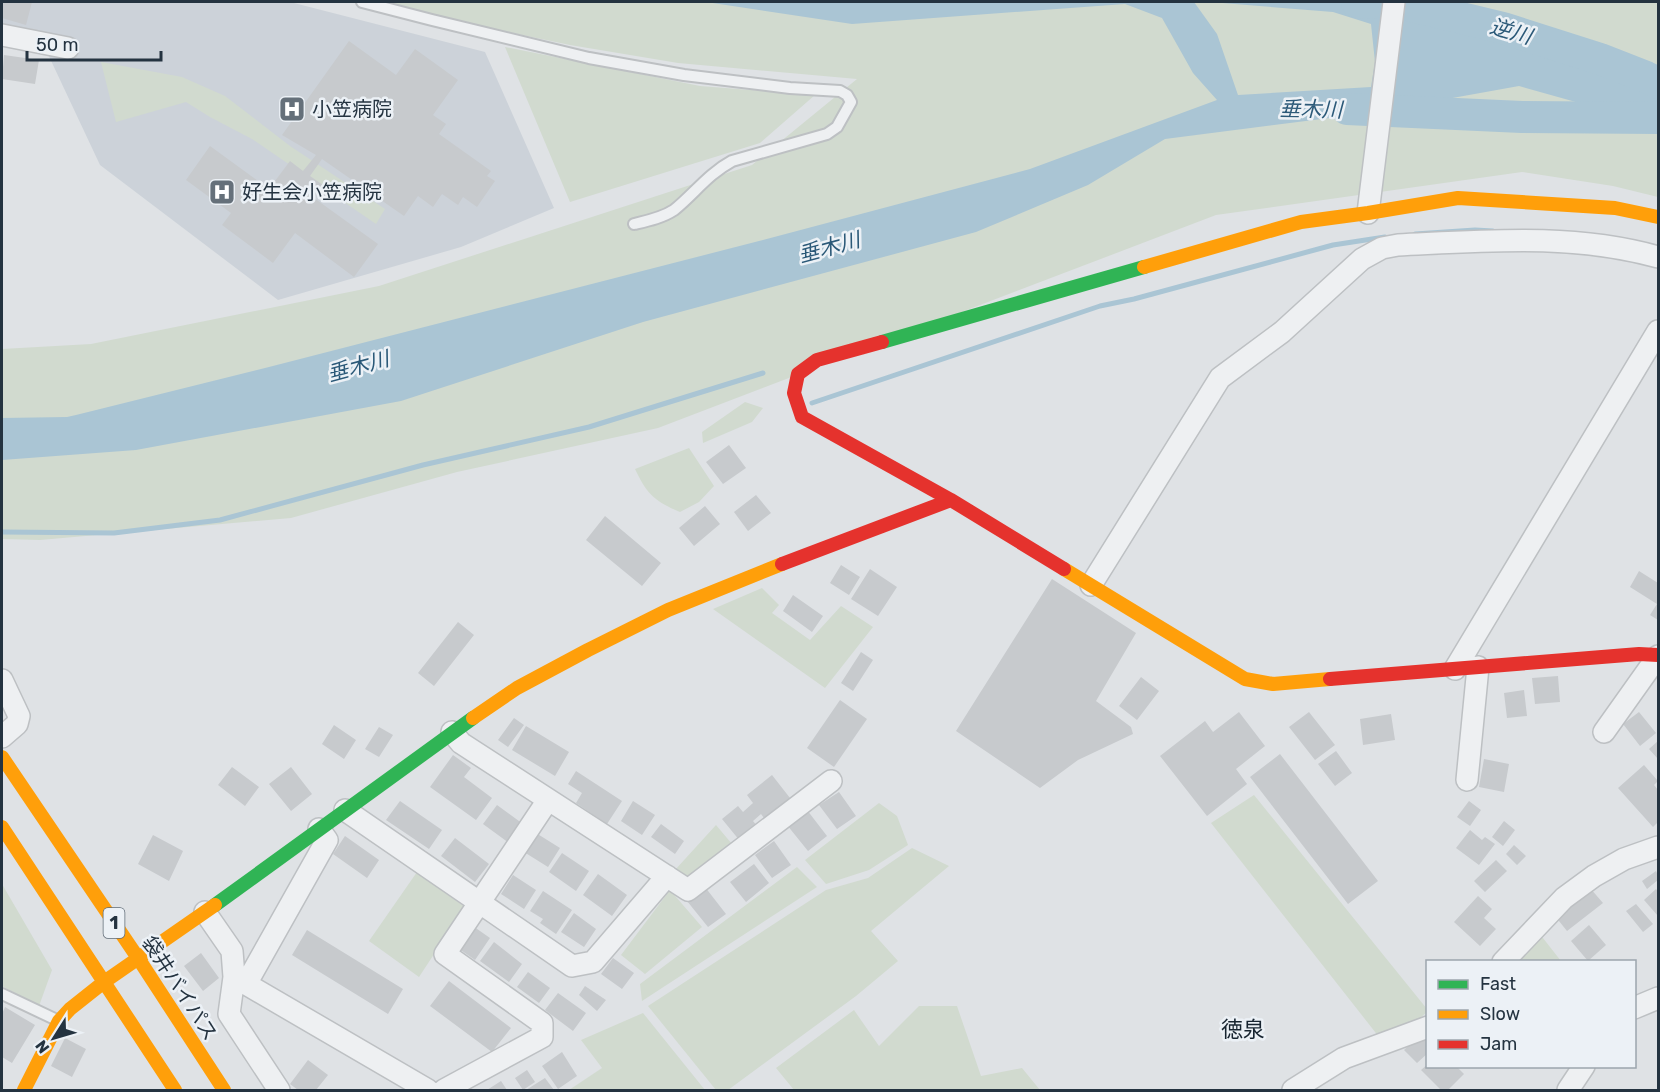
<svg xmlns="http://www.w3.org/2000/svg" width="1660" height="1092" font-family="Rubik,'Noto Sans JP',sans-serif">
<style>
.built{fill:#ccd2d9}
.green{fill:#d1dacf}
.water{fill:#aac5d4}
.lines{fill:none;stroke-linecap:round;stroke-linejoin:round}
.stream{stroke:#aac5d4;stroke-width:5}
.river{stroke:#aac5d4;stroke-width:32}
.building{fill:#c7cacd}
.lane-casing{stroke:#bdc0c3;stroke-width:14}
.street-casing{stroke:#bdc0c3;stroke-width:24}
.lane{stroke:#eef0f2;stroke-width:10}
.street{stroke:#eef0f2;stroke-width:21}
.fast{stroke:#30b455;stroke-width:14}
.slow{stroke:#ff9f0a;stroke-width:14}
.jam{stroke:#e5322d;stroke-width:14}
.labels{text-anchor:middle;dominant-baseline:central;stroke-width:5;stroke-linejoin:round;paint-order:stroke}
.shield{fill:#ecf1f6;stroke:#606c77;stroke-width:1.5}
.shield-label{font-size:18px;font-weight:bold;fill:#243340}
.poi-label{font-size:20px;fill:#243340;stroke:#ecf1f6;text-anchor:start}
.street-label{font-size:20px;fill:#243340;stroke:#ecf1f6}
.water-label{font-size:21px;font-style:italic;fill:#2b5978;stroke:#ecf1f6}
.quarter-label{font-size:22px;fill:#172430;stroke:#ecf1f6}
</style>
<rect width="100%" height="100%" fill="#dfe2e5"/>
<!-- built -->
<path class="built" d="M2,2H290L485,52L554,208L461,247L278,300L100,165L46,50L2,39Z"/>
<!-- green -->
<path class="green" d="M381,2H1658V197L1613,186L1522,172L1216,215L658,428L457,472L291,518L40,540L2,539V349L91,344L379,286L752,165L857,79L678,63L570,45L414,12Z
M505,47L700,86L815,95L760,143L570,202Z
M101,62L182,77L225,96L290,146L385,209L376,224L252,139L210,117L186,102L116,122Z
M745,402L763,408L752,422L703,443L702,432Z
M689,448L714,486L699,502L680,512C654,501 647,494 635,469Z
M762,588L779,605L772,613L810,640L841,606L873,627L825,688L713,609Z
M1254,795L1427,1009V1012L1413,1024L1379,1037L1211,823Z
M879,803L897,816L908,845L869,870L826,884L805,860Z
M716,825L732,844L685,878L675,870Z
M912,848L949,866L871,931L898,961L856,996L728,1090H716L648,1006L826,890L868,878Z
M797,867L817,887L642,1001L640,984Z
M417,872L465,907L419,977L369,941Z
M2,884L52,970L39,1006L2,986Z
M670,890L702,927L645,974L621,955Z
M1539,933L1561,961L1513,962Z
M919,1006H957L981,1076L1022,1068L1040,1090H794L776,1068L854,1010L879,1046Z
M643,1013L705,1090H569L602,1068L581,1040Z"/>
<!-- water -->
<path class="water" d="M706,2H1194L1217,34L1238,95L1371,87L1375,62L1371,24L1333,12L1210,2H1362L1658,70V125L1519,86L1369,113L1165,139L1088,185L976,232L643,322L401,401L136,450L2,460V418L67,417L76,415L269,367L759,241L1030,169L1217,100L1193,73L1162,18L1125,4L852,24Z"/>
<g class="lines">
<!-- stream -->
<path class="stream" d="M1415,234L1475,230L1493,231
M812,403L1100,306L1134,299L1333,245L1385,237
M2,532L114,533L220,520L423,465L589,427L763,373"/>
<!-- river -->
<path class="river" d="M1357,2L1403,4L1503,28L1600,59L1646,77L1658,83
M1347,109L1522,117L1658,118"/>
</g>
<!-- building -->
<path class="building" d="M2,2H32L26,25L2,18Z
M349,41L396,75L415,49L458,80L433,115L446,124L439,134L491,171L487,176L495,181L477,207L463,197L458,205L442,194L433,207L418,196L404,216L322,159L310,176L323,185L314,198L378,244L354,277L295,233L273,263L222,225L231,213L186,180L210,146L269,189L290,161L303,171L316,155L282,135Z
M4,55L39,60L35,84L2,79Z
M729,445L746,468L723,484L706,462Z
M756,495L771,513L748,531L734,512Z
M705,506L720,524L694,546L679,528Z
M605,516L661,563L642,586L586,540Z
M841,565L860,577L849,595L830,583Z
M870,569L897,587L878,616L851,599Z
M1639,571L1658,583V620L1650,615L1657,604L1630,587Z
M1052,579L1136,633L1096,701L1131,727L1133,734L1078,760L1040,788L956,731Z
M793,595L823,616L812,632L783,611Z
M458,622L474,635L434,686L418,673Z
M861,652L873,660L853,691L841,683Z
M1558,676L1560,702L1535,704L1532,678Z
M1141,677L1159,691L1137,720L1119,706Z
M1524,690L1527,716L1507,718L1504,693Z
M840,700L867,719L834,767L807,748Z
M1239,712L1265,746L1236,769L1247,784L1207,816L1160,756L1205,721L1213,732Z
M1309,712L1335,745L1315,760L1289,727Z
M1639,712L1656,733L1640,746L1623,724Z
M1391,714L1395,740L1363,745L1360,719Z
M514,718L524,725L508,747L498,740Z
M334,725L356,740L344,759L322,744Z
M526,726L569,752L555,776L512,750Z
M379,727L393,735L379,757L365,749Z
M1658,741V759L1649,749Z
M1336,751L1352,773L1335,786L1318,764Z
M1280,754L1378,881L1348,904L1250,777Z
M453,755L471,768L464,777L492,798L476,820L430,787Z
M1484,759L1509,764L1504,792L1479,787Z
M1644,765L1658,781L1654,785L1658,790V822L1653,827L1618,788Z
M232,767L259,787L245,806L218,785Z
M291,767L312,794L291,811L269,784Z
M576,771L622,801L607,824L576,803L582,793L568,784Z
M772,775L790,798L764,818L761,814L753,821L758,827L740,841L722,819L738,806L743,812L753,803L747,795Z
M839,792L856,816L837,829L819,805Z
M400,801L442,830L429,849L386,820Z
M633,801L655,815L642,835L621,821Z
M1469,801L1481,810L1470,826L1457,817Z
M497,805L523,824L509,843L483,824Z
M807,810L827,836L808,851L787,825Z
M1504,821L1515,830L1503,846L1492,837Z
M661,824L684,841L675,854L651,837Z
M1470,830L1482,840L1485,837L1495,844L1479,865L1456,848Z
M536,833L560,848L548,867L524,852Z
M153,835L183,851L169,881L138,864Z
M345,836L379,860L367,878L333,854Z
M455,838L489,864L475,882L441,856Z
M774,841L791,865L772,878L755,855Z
M1514,845L1526,856L1517,865L1506,854Z
M562,853L589,871L576,891L549,872Z
M1496,860L1507,871L1485,892L1474,881Z
M754,864L769,883L746,902L730,882Z
M1656,871L1658,875V880L1647,889L1642,881Z
M598,874L627,895L612,916L583,895Z
M513,875L536,890L524,909L501,894Z
M705,887L726,914L708,927L687,901Z
M1590,888L1603,903L1567,931L1555,916Z
M1656,889L1658,892V916L1644,900Z
M543,891L572,910L556,934L540,923L543,919L530,911Z
M1478,896L1492,909L1484,918L1496,929L1480,946L1454,922Z
M1636,904L1653,924L1643,932L1626,911Z
M574,913L596,929L584,947L561,932Z
M470,924L490,938L475,960L455,946Z
M1589,925L1606,945L1588,961L1571,941Z
M307,930L403,989L388,1014L292,955Z
M494,942L522,964L509,982L480,961Z
M201,953L219,978L203,991L184,966Z
M613,958L634,973L622,989L601,974Z
M528,972L550,988L539,1003L517,987Z
M449,981L511,1028L492,1052L430,1006Z
M585,986L606,1000L597,1011L579,995Z
M558,993L586,1013L573,1031L545,1010Z
M5,1007L35,1025L12,1063L2,1057V1014Z
M1423,1032L1428,1037V1053L1417,1063L1404,1050Z
M65,1038L86,1049L72,1077L51,1066Z
M562,1052L577,1076L558,1089L542,1066Z
M308,1060L328,1075L316,1090H298L290,1084Z
M1428,1064V1066H1456L1464,1074L1448,1090H1441L1421,1070Z
M527,1070L535,1082L523,1090L515,1078Z
M545,1078L554,1090H526Z
M501,1081L507,1090H487Z"/>
<g class="lines">
<defs>
<path id="lane" d="M362,2L432,20L589,58L684,75L790,88L840,91L847,95L851,102L837,127L827,134L732,161C708,174 694,194 674,210C662,218 647,221 634,224
M2,994L59,1021"/>
<path id="street" d="M2,35L68,48
M1368,213L1394,2
M1091,585L1220,378L1282,332L1362,259L1382,248L1398,245C1485,241 1573,233 1658,257
M1455,669L1658,331
M2,680L19,716L17,724L2,737
M452,732L461,743L688,890L831,781
M1604,732L1658,656
M1467,780L1478,667
M345,810L572,966L593,962L667,876
M205,912L232,951L234,977L229,1014L279,1090
M1503,962L1564,898L1594,876L1624,859L1658,847
M234,977L428,1090
M246,984L327,840L319,829
M1634,1008L1658,998
M444,1090L542,1037V1023L445,954L548,800
M1293,1090L1344,1058L1428,1027
M1568,1090L1584,1066"/>
</defs>
<!-- lane casing -->
<use href="#lane" class="lane-casing"/>
<!-- street casing -->
<use href="#street" class="street-casing"/>
<!-- lane -->
<use href="#lane" class="lane"/>
<!-- street -->
<use href="#street" class="street"/>
<!-- fast -->
<path class="fast" d="M882,342L1144,267
M215,905L473,718"/>
<!-- slow -->
<path class="slow" d="M1144,267L1301,222L1368,213L1458,198L1615,208L1658,217
M1064,569L1245,679L1273,684L1330,679
M473,718L517,688L588,650L668,610L782,564
M2,757L138,958L224,1090
M2,827L175,1090
M24,1090L59,1021L70,1009L104,982L215,905"/>
<!-- jam -->
<path class="jam" d="M882,342L817,360L798,374L794,393L802,417L951,500L1064,569
M782,564L951,500
M1330,679L1639,654L1658,655"/>
</g>
<!-- icons -->
<defs>
<symbol id="hospital-square" viewBox="-11 -11 22 22"><rect x="-9" y="-9" width="18" height="18" rx="4" fill="#65707a" stroke="#ecf1f6"/><path d="M-5-5h3v3.5h4V-5h3V5h-3V1.5h-4V5h-3Z" fill="#fff"/></symbol>
</defs>
<g fill-rule="evenodd">
<use href="#hospital-square" x="277" y="94" width="30" height="30"/>
<use href="#hospital-square" x="207" y="177" width="30" height="30"/>
</g>
<g class="labels">
<!-- shield labels -->
<rect class="shield" x="103.5" y="908" width="21" height="30" rx="4.5"/>
<g class="shield-label">
<text x="114" y="923">1</text>
</g>
<!-- poi labels -->
<g class="poi-label">
<text x="312" y="109">小笠病院</text>
<text x="242" y="192">好生会小笠病院</text>
</g>
<!-- street labels -->
<g class="street-label">
<text transform="translate(180 988) rotate(57)">袋井バイパス</text>
</g>
<!-- water labels -->
<g class="water-label">
<text transform="translate(1511 31) rotate(16)">逆川</text>
<text transform="translate(1311 109) rotate(1)">垂木川</text>
<text transform="translate(829 247) rotate(-15)">垂木川</text>
<text transform="translate(358 366) rotate(-15)">垂木川</text>
</g>
<!-- quarter labels -->
<g class="quarter-label">
<text x="1243" y="1029">徳泉</text>
</g>
</g>
<!-- border -->
<rect width="1660" height="1092" fill="none" stroke="#243340" stroke-width="6"/>
<!-- legend -->
<rect x="1426" y="960" width="210" height="108" fill="#ecf1f6" stroke="#9ca5ad" stroke-width="1.5"/>
<rect x="1438" y="980" width="30" height="9" fill="#30b455" stroke="#9ca5ad" stroke-width="1.5"/>
<text x="1480" y="990" font-size="18" fill="#243340">Fast</text>
<rect x="1438" y="1010" width="30" height="9" fill="#ff9f0a" stroke="#9ca5ad" stroke-width="1.5"/>
<text x="1480" y="1020" font-size="18" fill="#243340">Slow</text>
<rect x="1438" y="1040" width="30" height="9" fill="#e5322d" stroke="#9ca5ad" stroke-width="1.5"/>
<text x="1480" y="1050" font-size="18" fill="#243340">Jam</text>
<!-- north arrow -->
<g transform="translate(54 1038) rotate(233)" stroke="#ecf1f6" stroke-width="4.5" paint-order="stroke">
<path d="M0-4.5L10 22L0 15L-10 22Z" fill="#243340"/>
<text y="-9" font-size="16" font-weight="bold" text-anchor="middle" fill="#243340">N</text>
</g>
<!-- scale -->
<path d="M27 51v9h134v-9" fill="none" stroke="#243340" stroke-width="3"/>
<text x="36" y="51" font-size="18" fill="#243340" stroke="#ecf1f6" stroke-width="4.5" paint-order="stroke">50 m</text>
</svg>
